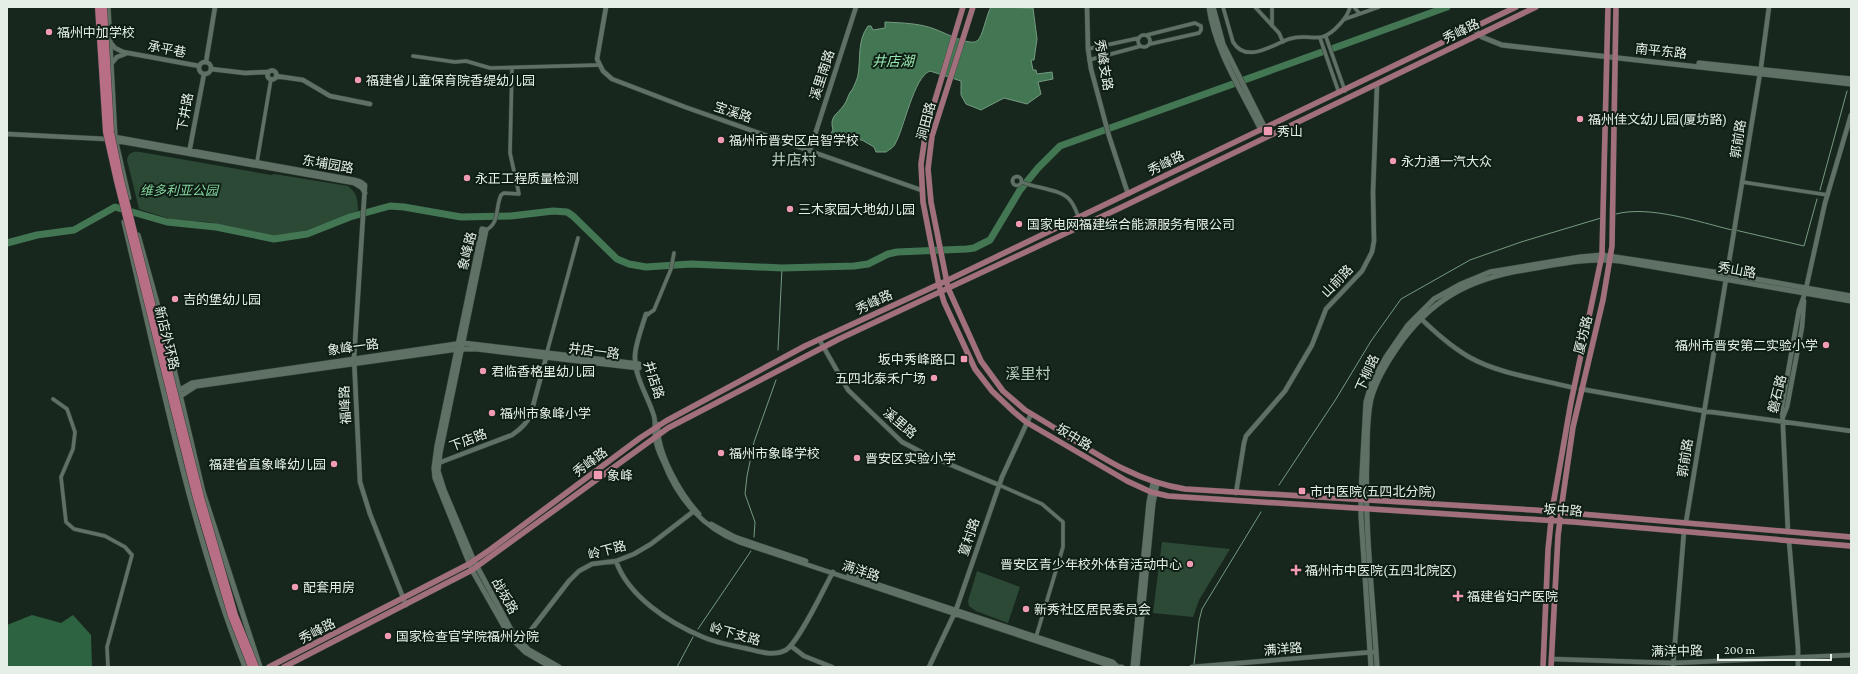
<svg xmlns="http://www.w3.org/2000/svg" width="1858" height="674" font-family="'Crimson Pro','Noto Sans SC',serif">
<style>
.green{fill:#2c4935}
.forest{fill:#2e6341}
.water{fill:#437754;stroke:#749b80}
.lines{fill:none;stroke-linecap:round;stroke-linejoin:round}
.stream{stroke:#749b80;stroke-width:1}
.river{stroke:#437754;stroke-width:7}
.minor-casing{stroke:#354138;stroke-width:4.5}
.tertiary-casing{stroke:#354138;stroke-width:5.5}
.secondary-casing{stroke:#354138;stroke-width:6}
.primary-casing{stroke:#354138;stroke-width:6}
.minor{stroke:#5f7064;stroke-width:3.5}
.tertiary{stroke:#5f7064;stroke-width:4.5}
.secondary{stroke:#5f7064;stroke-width:5}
.primary{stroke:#a26f7d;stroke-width:5.5}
.trunk-bridge-casing{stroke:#354138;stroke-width:7;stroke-linecap:butt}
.trunk-bridge{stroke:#b86f86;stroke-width:6}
.poi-dot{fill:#f19ab4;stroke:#0f1e14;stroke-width:1.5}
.labels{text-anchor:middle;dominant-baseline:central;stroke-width:4;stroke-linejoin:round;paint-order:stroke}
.street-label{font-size:13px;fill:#e5efe8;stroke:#0f1e14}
.poi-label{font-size:13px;fill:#e5efe8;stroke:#0f1e14;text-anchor:start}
.park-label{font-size:13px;font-style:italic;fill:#84d39e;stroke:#0f1e14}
.water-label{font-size:14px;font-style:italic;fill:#95e5ae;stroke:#0f1e14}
.quarter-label{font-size:15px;fill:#b8ccbd;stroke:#0f1e14}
</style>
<rect width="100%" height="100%" fill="#18271d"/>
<!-- green -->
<path class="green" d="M140,152L271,175L274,174L348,186C357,193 358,200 358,211L304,231L279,237L208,222L173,220L139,209L127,160C128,153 133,151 140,152Z
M1162,542L1230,549L1199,600L1193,617L1153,613Z
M977,571L1020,587L1008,623L976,611L969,606L968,601Z"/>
<!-- forest -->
<path class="forest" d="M32,615L61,623L73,615L91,635L92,667H7V625Z"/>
<!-- water -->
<path class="water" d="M991,7L1033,8L1037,39L1034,60H1031L1033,70H1036L1037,74L1052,72L1053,79L1038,82L1041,94L1027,104L1004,98L981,110L966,104L961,95V81L930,71C914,76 904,129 895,144C894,147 889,150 886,152H876L874,147L862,140L831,142L829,137L833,130C829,116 837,115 844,105C847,101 848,95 851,91L852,90C854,86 857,80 858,75C861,58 857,41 868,26H871L873,30L885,28V22C902,23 921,23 937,30C945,33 970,46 977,41C983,37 986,15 991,7Z"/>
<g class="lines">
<!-- stream -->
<path class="stream" d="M1820,190L1847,91
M1616,214C1649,205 1699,222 1732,230
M1735,230L1804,246L1817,199
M778,350L782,268
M1279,485L1336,399L1371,341L1401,299L1470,260L1521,242L1601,218
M754,537L755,522L745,494L747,476L754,442L776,380
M698,629L751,551
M1194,664L1199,621L1202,609L1261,512
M677,667L693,637"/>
<!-- river -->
<path class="river" d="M1334,48L1447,7
M7,243L37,235L74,230L115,207L167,222L216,227L274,239L307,234L350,217L390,206L404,207L461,217L511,216L553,211L567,212L573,216L617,259L629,264L646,267L691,264L782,268L854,266L868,264L888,254L897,252L967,249L974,248L990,240L1020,190L1038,168L1060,146L1322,52"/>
<defs>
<path id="minor" d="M1223,7L1233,42C1246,64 1272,45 1289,39C1311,32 1319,47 1339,25C1344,20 1348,15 1350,7
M1255,7L1279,33L1283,42
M1272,7V26
M1354,7L1359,13
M1345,19L1379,7
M1138 41a6 6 0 1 1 12 0a6 6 0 1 1-12 0Z
M1147,35L1195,23L1201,26V30L1199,33L1150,44
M1326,37L1345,91
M1320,38L1339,93
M1088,49L1139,38
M413,56L455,62L466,61L490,68L599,65
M1089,60L1141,46
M257,162L271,79
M1012.5 181a4.5 4.5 0 1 1 9 0a4.5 4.5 0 1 1-9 0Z
M1022,182C1034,188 1060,189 1069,199C1074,204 1076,211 1079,218
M1742,182L1828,195
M486,230C500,223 495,208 501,195L504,193L519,194L510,153L512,68
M648,314L654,310L671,269L674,253
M547,352L578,238
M53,399L67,409L75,432L73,449L61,477L66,522L74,529L105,536L125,547L132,555L107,647L108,667
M999,485L1042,504L1063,522V547L1036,637"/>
<path id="tertiary" d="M606,7L597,59L603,71L612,79L685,107L921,190
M1087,7L1088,49L1091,69L1109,136L1128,194
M110,42L115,48L123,52L199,66
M199 68a6 6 0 1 1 12 0a6 6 0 1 1-12 0Z
M206,62L215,7
M111,64L117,57L125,54
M211,69L245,73L268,72
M267.5 75a4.5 4.5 0 1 1 9 0a4.5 4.5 0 1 1-9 0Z
M276,76L303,80L330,96L370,104
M7,134L106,139L354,183L362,188L365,193
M810,150L856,7
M189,153L204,74
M129,198L115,137L355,180L361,182L365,185L354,358L360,482L370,514L406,605
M1727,274L1761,67L1769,7
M648,314H646C642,327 636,342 635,355C634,377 648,396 654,416C656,423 654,430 655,437C656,446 660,455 664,463C678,499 703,528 739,542L1111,666L1122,667
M1419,317C1434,331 1450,346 1469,357C1499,374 1540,379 1574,388
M819,339L848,390L902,442L925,454L999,485
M1581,389L1704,411L1851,431
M1783,417L1787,407L1802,327L1804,301
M658,424C656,452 681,495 699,514
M436,464L512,435C521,429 528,423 531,413L547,354
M1236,493L1244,443L1246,436L1285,391L1312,345L1326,309L1362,271L1372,252L1374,241L1373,192L1377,85
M1686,522L1726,279
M711,524L735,537L806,561
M1788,532L1782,406L1799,310L1805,293L1825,203L1851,115
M1789,541L1798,648V667
M616,561C628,596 669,623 703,637C716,643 731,645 744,648C758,651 773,657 786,650C799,642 824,588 833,572
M849,575L1113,662L1118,667
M521,643L569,581L579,571L592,564L616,561L634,554L651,544L694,511
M791,646L804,656L832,667
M1551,659L1673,663L1851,655
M929,667L956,610L1002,477L1031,414
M1192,667L1373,652
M1673,667L1684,531"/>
<path id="secondary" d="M108,7L115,137
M1209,7C1215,51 1242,91 1261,130
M1213,7L1223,44L1265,128
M1473,28L1482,37L1502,45L1851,84
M1699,63L1851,79
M124,222C160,371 189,525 245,667
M138,235L166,335L203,492L260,667
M166,398L192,383L463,343L639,364
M168,404L196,386L458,349H477L639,368
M551,667L525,652L510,637L472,570L435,478L434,468L437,446L482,229L486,230L440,453L438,471L444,490L474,561L514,635L529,650L559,667
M1133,667L1149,502L1153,483
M1137,667L1153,503L1157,484
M1371,667L1361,516V491L1366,402L1372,382L1386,357L1408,325L1434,299L1461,284L1490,272L1580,257L1602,255L1727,274L1851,296
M1377,667C1373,597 1364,526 1367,456C1367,437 1367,417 1371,399C1376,380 1386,364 1397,348C1429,301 1468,279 1524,270C1555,265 1588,257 1620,261L1851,301"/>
<path id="primary" d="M963,7L926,130L921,164L923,202L939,285L944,302L975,369L992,391L1014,412L1026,422L1127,481L1151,492L1168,496L1574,522L1851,546
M973,7L932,136L928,169L931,202L948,288L981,361L1003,391L1025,410L1040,419C1087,447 1130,481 1185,489L1534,510L1851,537
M269,667L469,564L491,549L640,438L666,421L805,346L946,281L1516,7
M284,667L472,570L668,428L839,339L1120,208L1536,7
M1543,667L1548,550L1552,511L1571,402L1602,255L1608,7
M1551,667L1558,536L1563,496L1573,427L1603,300L1612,246L1616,7"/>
</defs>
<!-- minor casing -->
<use href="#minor" class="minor-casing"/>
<!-- tertiary casing -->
<use href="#tertiary" class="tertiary-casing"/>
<!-- secondary casing -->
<use href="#secondary" class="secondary-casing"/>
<!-- primary casing -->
<use href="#primary" class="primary-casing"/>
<!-- minor -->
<use href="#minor" class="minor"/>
<!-- tertiary -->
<use href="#tertiary" class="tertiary"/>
<!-- secondary -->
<use href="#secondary" class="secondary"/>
<!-- primary -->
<use href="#primary" class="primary"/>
<defs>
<path id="trunk-bridge" d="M98,7L106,132L117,181L196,498L231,616L251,667
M104,7L111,132L121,180L201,497L235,615L256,667"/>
</defs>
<!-- trunk-bridge casing -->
<use href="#trunk-bridge" class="trunk-bridge-casing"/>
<!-- trunk-bridge -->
<use href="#trunk-bridge" class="trunk-bridge"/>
</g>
<!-- markers -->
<g class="poi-dot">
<circle cx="49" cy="32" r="4"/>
<circle cx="358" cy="80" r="4"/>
<circle cx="1580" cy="119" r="4"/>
<rect x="1263" y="126" width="10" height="10" rx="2"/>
<circle cx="721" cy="140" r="4"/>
<circle cx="1393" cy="161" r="4"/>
<circle cx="467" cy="178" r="4"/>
<circle cx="790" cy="209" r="4"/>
<circle cx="1019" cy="224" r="4"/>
<circle cx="175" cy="299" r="4"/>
<circle cx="1826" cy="345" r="4"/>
<rect x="960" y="355" width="8" height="8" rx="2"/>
<circle cx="483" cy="371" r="4"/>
<circle cx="934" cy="378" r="4"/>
<circle cx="492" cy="413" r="4"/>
<circle cx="721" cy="453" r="4"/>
<circle cx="857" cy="458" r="4"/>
<circle cx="334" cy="464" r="4"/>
<rect x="593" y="470" width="10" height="10" rx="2"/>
<rect x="1298" y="487" width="8" height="8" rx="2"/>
<circle cx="1190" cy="564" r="4"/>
<path d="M1294 564h4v4h4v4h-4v4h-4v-4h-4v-4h4z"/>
<circle cx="295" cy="587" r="4"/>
<path d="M1456 590h4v4h4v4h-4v4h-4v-4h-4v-4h4z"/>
<circle cx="1026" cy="609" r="4"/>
<circle cx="388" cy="636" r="4"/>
</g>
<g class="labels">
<!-- street labels -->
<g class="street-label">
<text transform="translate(1461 31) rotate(-26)">秀峰路</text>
<text transform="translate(167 49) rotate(11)">承平巷</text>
<text transform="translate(1661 51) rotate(6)">南平东路</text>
<text transform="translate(1104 65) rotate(80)">秀峰支路</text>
<text transform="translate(822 75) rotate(-72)">溪里南路</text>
<text transform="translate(185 112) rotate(-80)">下井路</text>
<text transform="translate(733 112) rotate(19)">宝溪路</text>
<text transform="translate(926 121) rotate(-75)">涧田路</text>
<text transform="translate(1738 139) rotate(-81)">郭前路</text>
<text transform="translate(1166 163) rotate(-26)">秀峰路</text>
<text transform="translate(328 164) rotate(10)">东埔园路</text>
<text transform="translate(467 251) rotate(-76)">象峰路</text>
<text transform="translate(1737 270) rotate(10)">秀山路</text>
<text transform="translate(1337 281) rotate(-46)">山前路</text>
<text transform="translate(874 302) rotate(-25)">秀峰路</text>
<text transform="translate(1583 335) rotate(-76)">厦坊路</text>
<text transform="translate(167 338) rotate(76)">新店外环路</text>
<text transform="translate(353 347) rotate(-8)">象峰一路</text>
<text transform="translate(594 351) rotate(7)">井店一路</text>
<text transform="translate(1367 373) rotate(-66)">下柳路</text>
<text transform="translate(654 380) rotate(72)">井店路</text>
<text transform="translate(1777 394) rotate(-76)">磐石路</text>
<text transform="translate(345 405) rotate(-93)">福峰路</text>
<text transform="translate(900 423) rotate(40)">溪里路</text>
<text transform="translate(1074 437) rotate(31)">坂中路</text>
<text transform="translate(468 440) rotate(-21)">下店路</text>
<text transform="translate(1685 458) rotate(-81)">郭前路</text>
<text transform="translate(590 462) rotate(-37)">秀峰路</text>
<text transform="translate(1563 510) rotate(4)">坂中路</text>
<text transform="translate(969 537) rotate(-71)">篁村路</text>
<text transform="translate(607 550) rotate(-15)">岭下路</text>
<text transform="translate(861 571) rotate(18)">满洋路</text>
<text transform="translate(505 596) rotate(61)">战坂路</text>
<text transform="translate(317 631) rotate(-27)">秀峰路</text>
<text transform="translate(735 634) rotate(15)">岭下支路</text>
<text transform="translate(1283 649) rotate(-5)">满洋路</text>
<text transform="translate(1677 651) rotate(-1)">满洋中路</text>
</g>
<!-- poi labels -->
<g class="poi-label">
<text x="57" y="32">福州中加学校</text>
<text x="366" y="80">福建省儿童保育院香缇幼儿园</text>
<text x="1588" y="119">福州佳文幼儿园(厦坊路)</text>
<text x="1277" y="131">秀山</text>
<text x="729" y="140">福州市晋安区启智学校</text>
<text x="1401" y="161">永力通一汽大众</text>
<text x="475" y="178">永正工程质量检测</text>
<text x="798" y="209">三木家园大地幼儿园</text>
<text x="1027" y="224">国家电网福建综合能源服务有限公司</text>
<text x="183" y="299">吉的堡幼儿园</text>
<text x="1818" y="345" text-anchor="end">福州市晋安第二实验小学</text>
<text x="956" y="359" text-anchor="end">坂中秀峰路口</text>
<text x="491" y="371">君临香格里幼儿园</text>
<text x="926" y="378" text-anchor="end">五四北泰禾广场</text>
<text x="500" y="413">福州市象峰小学</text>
<text x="729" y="453">福州市象峰学校</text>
<text x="865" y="458">晋安区实验小学</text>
<text x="326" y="464" text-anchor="end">福建省直象峰幼儿园</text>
<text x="607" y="475">象峰</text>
<text x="1310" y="491">市中医院(五四北分院)</text>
<text x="1182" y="564" text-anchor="end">晋安区青少年校外体育活动中心</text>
<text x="1305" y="570">福州市中医院(五四北院区)</text>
<text x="303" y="587">配套用房</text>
<text x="1467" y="596">福建省妇产医院</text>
<text x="1034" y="609">新秀社区居民委员会</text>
<text x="396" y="636">国家检查官学院福州分院</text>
</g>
<!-- park labels -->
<g class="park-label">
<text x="179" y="190">维多利亚公园</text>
</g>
<!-- water labels -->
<g class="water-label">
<text x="893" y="61">井店湖</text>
</g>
<!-- quarter labels -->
<g class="quarter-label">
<text x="794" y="160">井店村</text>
<text x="1028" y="374">溪里村</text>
</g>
</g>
<!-- border -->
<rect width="1858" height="674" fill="none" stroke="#e5efe8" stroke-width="16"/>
<!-- scale -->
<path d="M1718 654v6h113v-6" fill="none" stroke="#e5efe8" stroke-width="2"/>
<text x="1724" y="654" font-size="12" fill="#e5efe8" stroke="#0f1e14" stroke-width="3" paint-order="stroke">200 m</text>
</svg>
